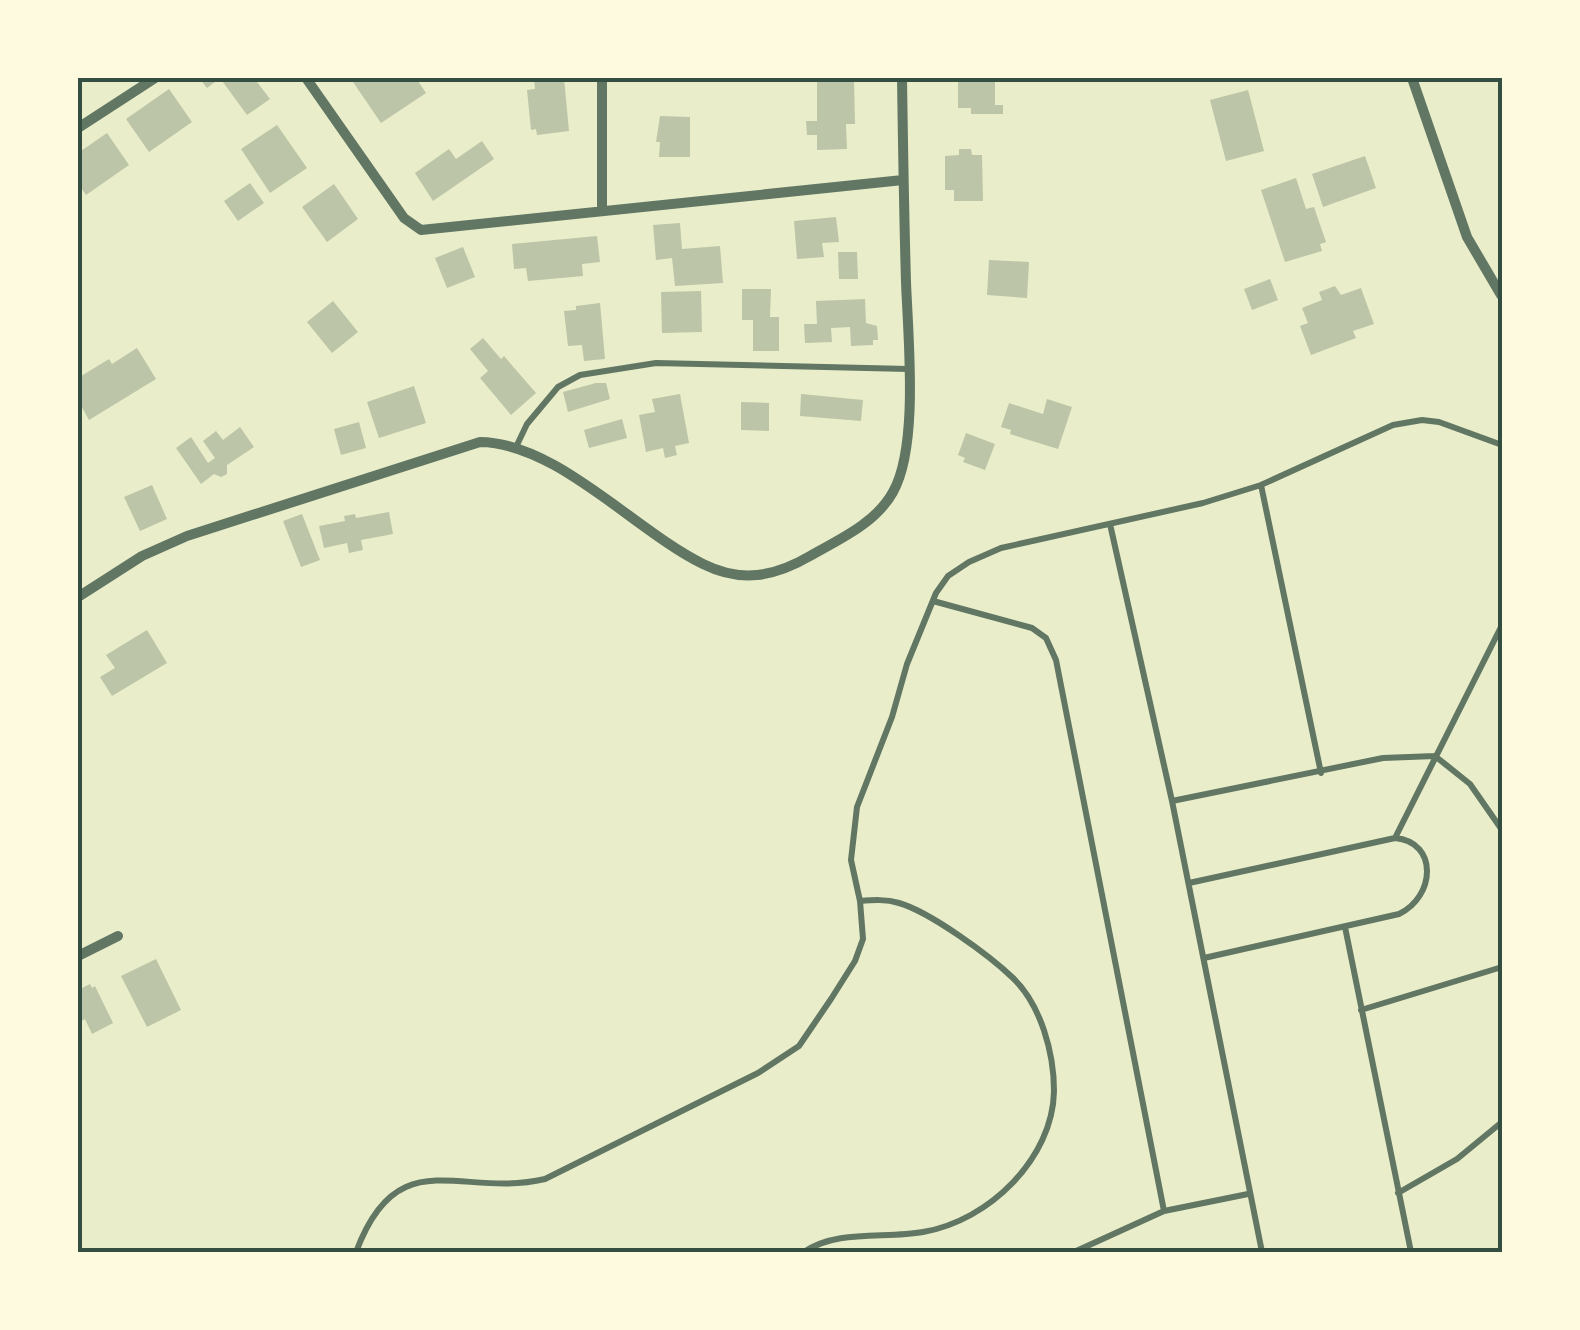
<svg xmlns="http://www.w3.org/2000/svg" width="1580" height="1330" font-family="Barlow,sans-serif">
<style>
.building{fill:#bcc5a7}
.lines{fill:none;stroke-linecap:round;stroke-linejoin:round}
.service{stroke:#617663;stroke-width:6}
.minor{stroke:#617663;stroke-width:10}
.neatline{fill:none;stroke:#344e41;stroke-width:4}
</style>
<rect width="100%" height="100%" fill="#e9edc9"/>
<!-- building -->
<path class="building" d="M199,78H254L270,99L247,115L220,78L207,88Z
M354,78H416L426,93L381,123L351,79Z
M534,78H564L569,131L537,135L536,129L531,130L527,90L535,89Z
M958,78H995V105H1003V114H971V108H958Z
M817,79H854L855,124H846L847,149L817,150V135H807L806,121H817Z
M169,89L192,122L149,152L126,119Z
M1248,90L1264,151L1226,161L1210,100Z
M660,116L690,117V157H659L660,142H656Z
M277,125L307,168L270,193L241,149Z
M107,133L129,165L86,195L78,183V153Z
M482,141L494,159L433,201L415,173L449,149L456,159Z
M959,149H971L972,155H982L983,201H954V190H945V156L959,155Z
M1365,156L1376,188L1323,207L1312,174Z
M1296,178L1306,209L1314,207L1326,242L1320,244L1322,251L1285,262L1261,190Z
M250,183L264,203L238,221L224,201Z
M334,184L358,219L327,242L302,207Z
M836,217L839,242L822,243L824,257L797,259L794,221Z
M680,223L682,249L720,246L723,283L675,286L672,258L656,260L653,225Z
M597,236L600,262L582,264L583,276L528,281L526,268L514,269L512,244Z
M463,247L475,277L447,288L435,258Z
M838,252H857L858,279H839Z
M989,260L1029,262L1027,298L987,295Z
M1270,279L1278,300L1252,310L1244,289Z
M1335,286L1341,295L1361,288L1374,324L1353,331L1356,338L1311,355L1300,326L1308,323L1302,308L1322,300L1319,292Z
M742,289H771L770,317H779V351H753V320H742Z
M701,291L702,332L662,333L661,292Z
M865,299L866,323L877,326L878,340H873V345L851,346L850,327L831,328L832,342L805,343L804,324H817L816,301Z
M333,301L358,332L332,353L307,322Z
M600,303L605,359L584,361L582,345L568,346L564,311L576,310V306Z
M483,338L501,359L504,356L536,393L511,415L480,378L488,371L470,349Z
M137,348L156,379L89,420L78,400V378L109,359L112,364Z
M596,383H606L610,399L568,412L563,392Z
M414,386L426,423L379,438L367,402Z
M680,394L689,443L675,446L677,455L665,458L663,448L646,452L639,415L655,412L652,399Z
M801,394L863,400L861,421L800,416Z
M1047,399L1072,407L1058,449L1010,434L1011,430L1001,427L1009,403L1043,414Z
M741,402L769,403V431L741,430Z
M622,419L627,438L589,448L584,430Z
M359,422L366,448L341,455L334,429Z
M240,427L254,447L227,465V474L221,477L214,474L201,484L176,448L191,437L208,463L215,458L203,441L216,431L223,440Z
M966,433L995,444L985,470L963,462L965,458L958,455Z
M152,485L167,519L140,531L124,497Z
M389,512L393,534L361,540L363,550L349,553L347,543L324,548L319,526L345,521L344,516L355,514L356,518Z
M302,514L320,560L301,567L283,521Z
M147,630L167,663L112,696L100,677L115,668L106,655Z
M156,959L181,1010L147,1027L121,976Z
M90,984L92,988L95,986L113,1023L92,1034L85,1019L78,1023V990Z"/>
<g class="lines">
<!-- service -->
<path class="service" d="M516,447L527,424L558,387L580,375L656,363L908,369
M1261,485L1321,773
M1110,524L1172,801L1262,1252
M933,601L1032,628L1046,638L1056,660L1164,1211
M1435,756L1470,784L1502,830
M1172,801L1383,758L1435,756
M1189,883L1395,838
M1345,927L1411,1252
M1204,958L1399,914C1435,897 1439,842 1395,838L1502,625
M1361,1010L1502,967
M1398,1193L1457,1159L1502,1122
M356,1252C398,1139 461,1199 545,1179L758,1073L799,1046L831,999L855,961L863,939L860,901L851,860L857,807L892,717L907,664L936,593L948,576L969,562L1001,548L1203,503L1261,485L1393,425L1422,420L1439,422L1502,445
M804,1252C837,1229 885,1239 923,1232C989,1221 1053,1158 1054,1091C1054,1053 1041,1005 1013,978C989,955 930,912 899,903C886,899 873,900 860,901
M1074,1252L1164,1211L1248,1194"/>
<!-- minor -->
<path class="minor" d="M306,78L404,218L421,230L903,180
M1412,78L1467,237L1501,295
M78,128L155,78
M602,210V78
M78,597L142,556L187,536L480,442C557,443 634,530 703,564C741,583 774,577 810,556C840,539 876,523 893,492C919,446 908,337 906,282C904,214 903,146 902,78
M78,956L118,936"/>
</g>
<!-- border -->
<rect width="1580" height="1330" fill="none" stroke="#fefae0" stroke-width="160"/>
<rect x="80" y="80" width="1420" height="1170" class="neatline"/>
</svg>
